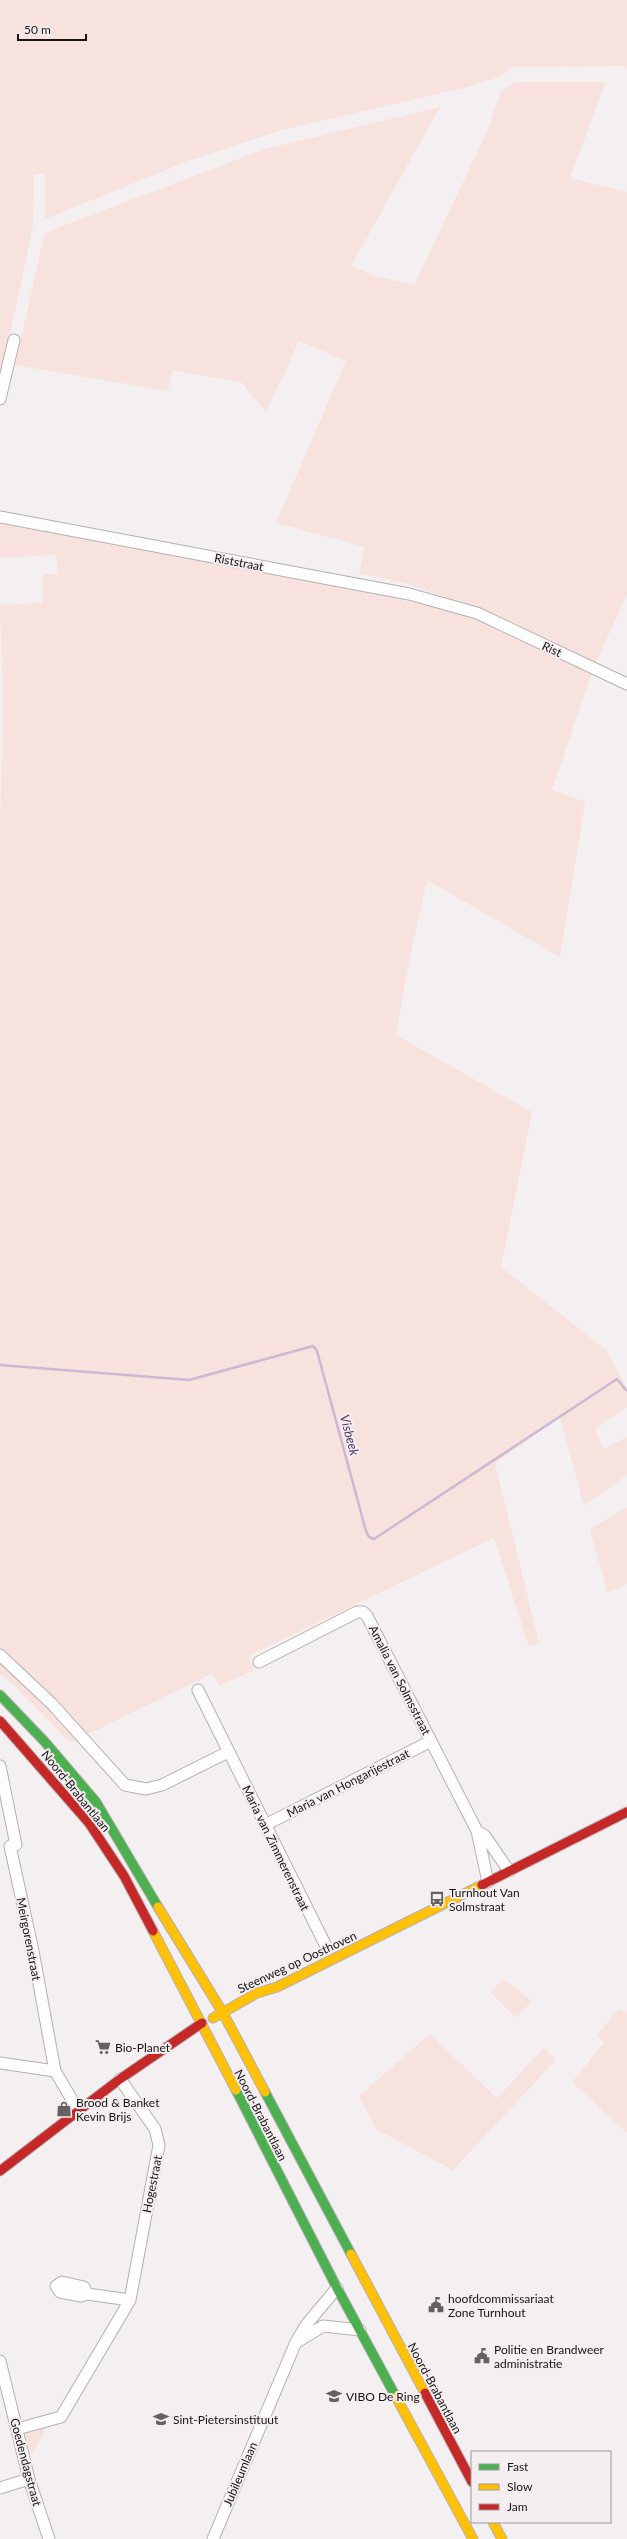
<svg xmlns="http://www.w3.org/2000/svg" width="627" height="2539" font-family="Lato,sans-serif">
<style>
.green{fill:#f8e2dd}
.lines{fill:none;stroke-linecap:round;stroke-linejoin:round}
.stream{stroke:#cab8d4;stroke-width:2.5}
.street-casing{stroke:#b4b0b2;stroke-width:13}
.fast-casing{stroke:#b4b0b2;stroke-width:11}
.slow-casing{stroke:#b4b0b2;stroke-width:11}
.jam-casing{stroke:#b4b0b2;stroke-width:11}
.street{stroke:#fdfdfd;stroke-width:11}
.fast{stroke:#4caf50;stroke-width:9}
.slow{stroke:#ffc107;stroke-width:9}
.jam{stroke:#c62828;stroke-width:9}
.labels{text-anchor:middle;dominant-baseline:central;stroke-width:4;stroke-linejoin:round;paint-order:stroke}
.street-label{font-size:12px;fill:#171516;stroke:#f5eef0}
.poi-label{font-size:12px;fill:#171516;stroke:#f5eef0;text-anchor:start}
.water-label{font-size:13px;font-style:italic;fill:#56376a;stroke:#f5eef0}
</style>
<rect width="100%" height="100%" fill="#f4eff1"/>
<!-- green -->
<path class="green" d="M0,0H627V69L625,66L512,67L501,76L468,87L282,130L188,161L45,219V174H34L33,226L0,383Z
M515,82H606L570,178L627,192V595L596,662L489,611L405,583L359,573L365,547L276,523L346,361L299,341L266,412L241,382L172,370L168,391L15,365L43,240L47,232L265,149L440,107L351,266L375,276L414,285L487,132L500,93Z
M0,523L356,589L462,614L592,672L552,790L585,802L560,957L427,880L409,962L396,1035L532,1112L501,1267L607,1351L627,1389V1407L595,1429L604,1449L627,1437V1475L584,1506L560,1417L495,1463L539,1643L529,1647L494,1538L248,1656L254,1670L219,1686L213,1673L70,1743L13,1684L0,1674V828L3,701L0,605L43,603V574H58L56,555L0,558Z
M627,1507V1584L607,1592L590,1529Z
M503,1979L532,2001L516,2018L490,1992Z
M619,2009L624,2013L627,2010V2133L572,2082L604,2043L597,2035Z
M430,2034L497,2098L544,2048L556,2060L453,2170L376,2129L359,2096Z
M43,2427L45,2432L33,2453L29,2454C23,2449 22,2439 25,2433Z"/>
<g class="lines">
<!-- stream -->
<path class="stream" d="M0,1365L189,1380L313,1346L317,1351L366,1531L369,1537L374,1539L617,1379L626,1390"/>
<defs>
<path id="street" d="M0,399L14,340
M0,517L409,594L477,613L627,684
M0,1655L52,1704L125,1785L146,1789L162,1785L228,1752
M259,1662L357,1612H363L367,1616L477,1831L488,1882
M198,1690L325,1944
M0,1766L16,1845L10,1846L33,1951L55,2071L78,2110
M265,1825L431,1741
M477,1831L485,1836L509,1871
M0,2063L55,2071
M87,2294L81,2296L60,2292L56,2286L62,2282L84,2287L87,2294L130,2300
M297,2342L323,2326L360,2330
M0,2361L29,2479L49,2539
M17,2429L61,2417L130,2300L159,2145L155,2129L120,2079
M0,2488L29,2479
M213,2539L296,2342L306,2325L337,2288"/>
<path id="fast" d="M0,1695L45,1742L96,1802L158,1907
M236,2090L337,2288L396,2397
M265,2092L351,2254"/>
<path id="slow" d="M158,1907L223,2013L265,2092
M153,1931L236,2090
M213,2018L257,1993L277,1987L482,1885
M351,2254L425,2393
M396,2397L473,2539
M493,2522L502,2539"/>
<path id="jam" d="M0,1721L89,1823L124,1876L153,1931
M482,1885L627,1812
M0,2171L120,2079L202,2023
M425,2393L472,2482"/>
</defs>
<!-- street casing -->
<use href="#street" class="street-casing"/>
<!-- fast casing -->
<use href="#fast" class="fast-casing"/>
<!-- slow casing -->
<use href="#slow" class="slow-casing"/>
<!-- jam casing -->
<use href="#jam" class="jam-casing"/>
<!-- street -->
<use href="#street" class="street"/>
<!-- fast -->
<use href="#fast" class="fast"/>
<!-- slow -->
<use href="#slow" class="slow"/>
<!-- jam -->
<use href="#jam" class="jam"/>
</g>
<!-- icons -->
<defs>
<symbol id="bus-bare" viewBox="-9 -9 18 18"><path d="M-5-6H5V4H4V6H2V4H-2V6H-4V4H-5ZM-3.5-4V0h7V-4ZM-3.5 1.2v1.5H-2V1.2ZM2 1.2v1.5H3.5V1.2Z" fill="#646163" stroke="#f5eef0" stroke-width="2.5" paint-order="stroke"/></symbol>
<symbol id="supermarket-bare" viewBox="-9 -9 18 18"><path d="M-6-5.5h2.5l.6 2H6L4.5 2H-2.5L-4.4-4H-6ZM-1.5 3.2a1.3 1.3 0 1 0 .1 0ZM3 3.2a1.3 1.3 0 1 0 .1 0Z" fill="#646163" stroke="#f5eef0" stroke-width="2.5" paint-order="stroke"/></symbol>
<symbol id="shop-bare" viewBox="-9 -9 18 18"><path d="M-5-2.5h2.3a2.7 3.5 0 0 1 5.4 0H5L5.5 6h-11ZM-1.5-2.5h3a1.5 2.3 0 0 0-3 0Z" fill="#646163" stroke="#f5eef0" stroke-width="2.5" paint-order="stroke"/></symbol>
<symbol id="civic-bare" viewBox="-9 -9 18 18"><path d="M-.6-6.5H3V-4.5H.6V-3L4-1V1h2V6H-6V1h2V-1L-.6-3ZM-1.2 2.5V6h2.4V2.5Z" fill="#646163" stroke="#f5eef0" stroke-width="2.5" paint-order="stroke"/></symbol>
<symbol id="school-bare" viewBox="-9 -9 18 18"><path d="M0-5L7-2L0 1L-7-2ZM-4 1L0 2.5L4 1V4Q0 6-4 4Z" fill="#646163" stroke="#f5eef0" stroke-width="2.5" paint-order="stroke"/></symbol>
</defs>
<g fill-rule="evenodd">
<use href="#bus-bare" x="426" y="1888" width="22" height="22"/>
<use href="#supermarket-bare" x="92" y="2036" width="22" height="22"/>
<use href="#shop-bare" x="53" y="2098" width="22" height="22"/>
<use href="#civic-bare" x="425" y="2294" width="22" height="22"/>
<use href="#civic-bare" x="471" y="2345" width="22" height="22"/>
<use href="#school-bare" x="323" y="2385" width="22" height="22"/>
<use href="#school-bare" x="150" y="2408" width="22" height="22"/>
</g>
<g class="labels">
<!-- street labels -->
<g class="street-label">
<text transform="translate(239 562) rotate(11)">Riststraat</text>
<text transform="translate(552 649) rotate(25)">Rist</text>
<text transform="translate(400 1680) rotate(63)">Amalia van Solmsstraat</text>
<text transform="translate(348 1783) rotate(-27)">Maria van Hongarijestraat</text>
<text transform="translate(76 1791) rotate(51)">Noord-Brabantlaan</text>
<text transform="translate(276 1848) rotate(64)">Maria van Zimmerenstraat</text>
<text transform="translate(29 1939) rotate(79)">Meirgorenstraat</text>
<text transform="translate(297 1962) rotate(-25)">Steenweg op Oosthoven</text>
<text transform="translate(261 2115) rotate(63)">Noord-Brabantlaan</text>
<text transform="translate(152 2184) rotate(-79)">Hogestraat</text>
<text transform="translate(435 2388) rotate(62)">Noord-Brabantlaan</text>
<text transform="translate(26 2462) rotate(75)">Goedendagstraat</text>
<text transform="translate(240 2474) rotate(-67)">Jubileumlaan</text>
</g>
<!-- poi labels -->
<g class="poi-label">
<text x="449" y="1892">Turnhout Van<tspan x="449" dy="14">Solmstraat</tspan></text>
<text x="115" y="2047">Bio-Planet</text>
<text x="76" y="2102">Brood &amp; Banket<tspan x="76" dy="14">Kevin Brijs</tspan></text>
<text x="448" y="2298">hoofdcommissariaat<tspan x="448" dy="14">Zone Turnhout</tspan></text>
<text x="494" y="2349">Politie en Brandweer<tspan x="494" dy="14">administratie</tspan></text>
<text x="346" y="2396">VIBO De Ring</text>
<text x="173" y="2419">Sint-Pietersinstituut</text>
</g>
<!-- water labels -->
<g class="water-label">
<text transform="translate(350 1435) rotate(75)">Visbeek</text>
</g>
</g>
<!-- legend -->
<rect x="471" y="2451" width="140" height="72" fill="#f5eef0" stroke="#9c9799"/>
<rect x="479" y="2464" width="20" height="6" fill="#4caf50" stroke="#9c9799"/>
<text x="507" y="2471" font-size="12" fill="#171516">Fast</text>
<rect x="479" y="2484" width="20" height="6" fill="#ffc107" stroke="#9c9799"/>
<text x="507" y="2491" font-size="12" fill="#171516">Slow</text>
<rect x="479" y="2504" width="20" height="6" fill="#c62828" stroke="#9c9799"/>
<text x="507" y="2511" font-size="12" fill="#171516">Jam</text>
<!-- scale -->
<path d="M18 34v6h68v-6" fill="none" stroke="#171516" stroke-width="2"/>
<text x="24" y="34" font-size="12" fill="#171516" stroke="#f5eef0" stroke-width="3" paint-order="stroke">50 m</text>
</svg>
